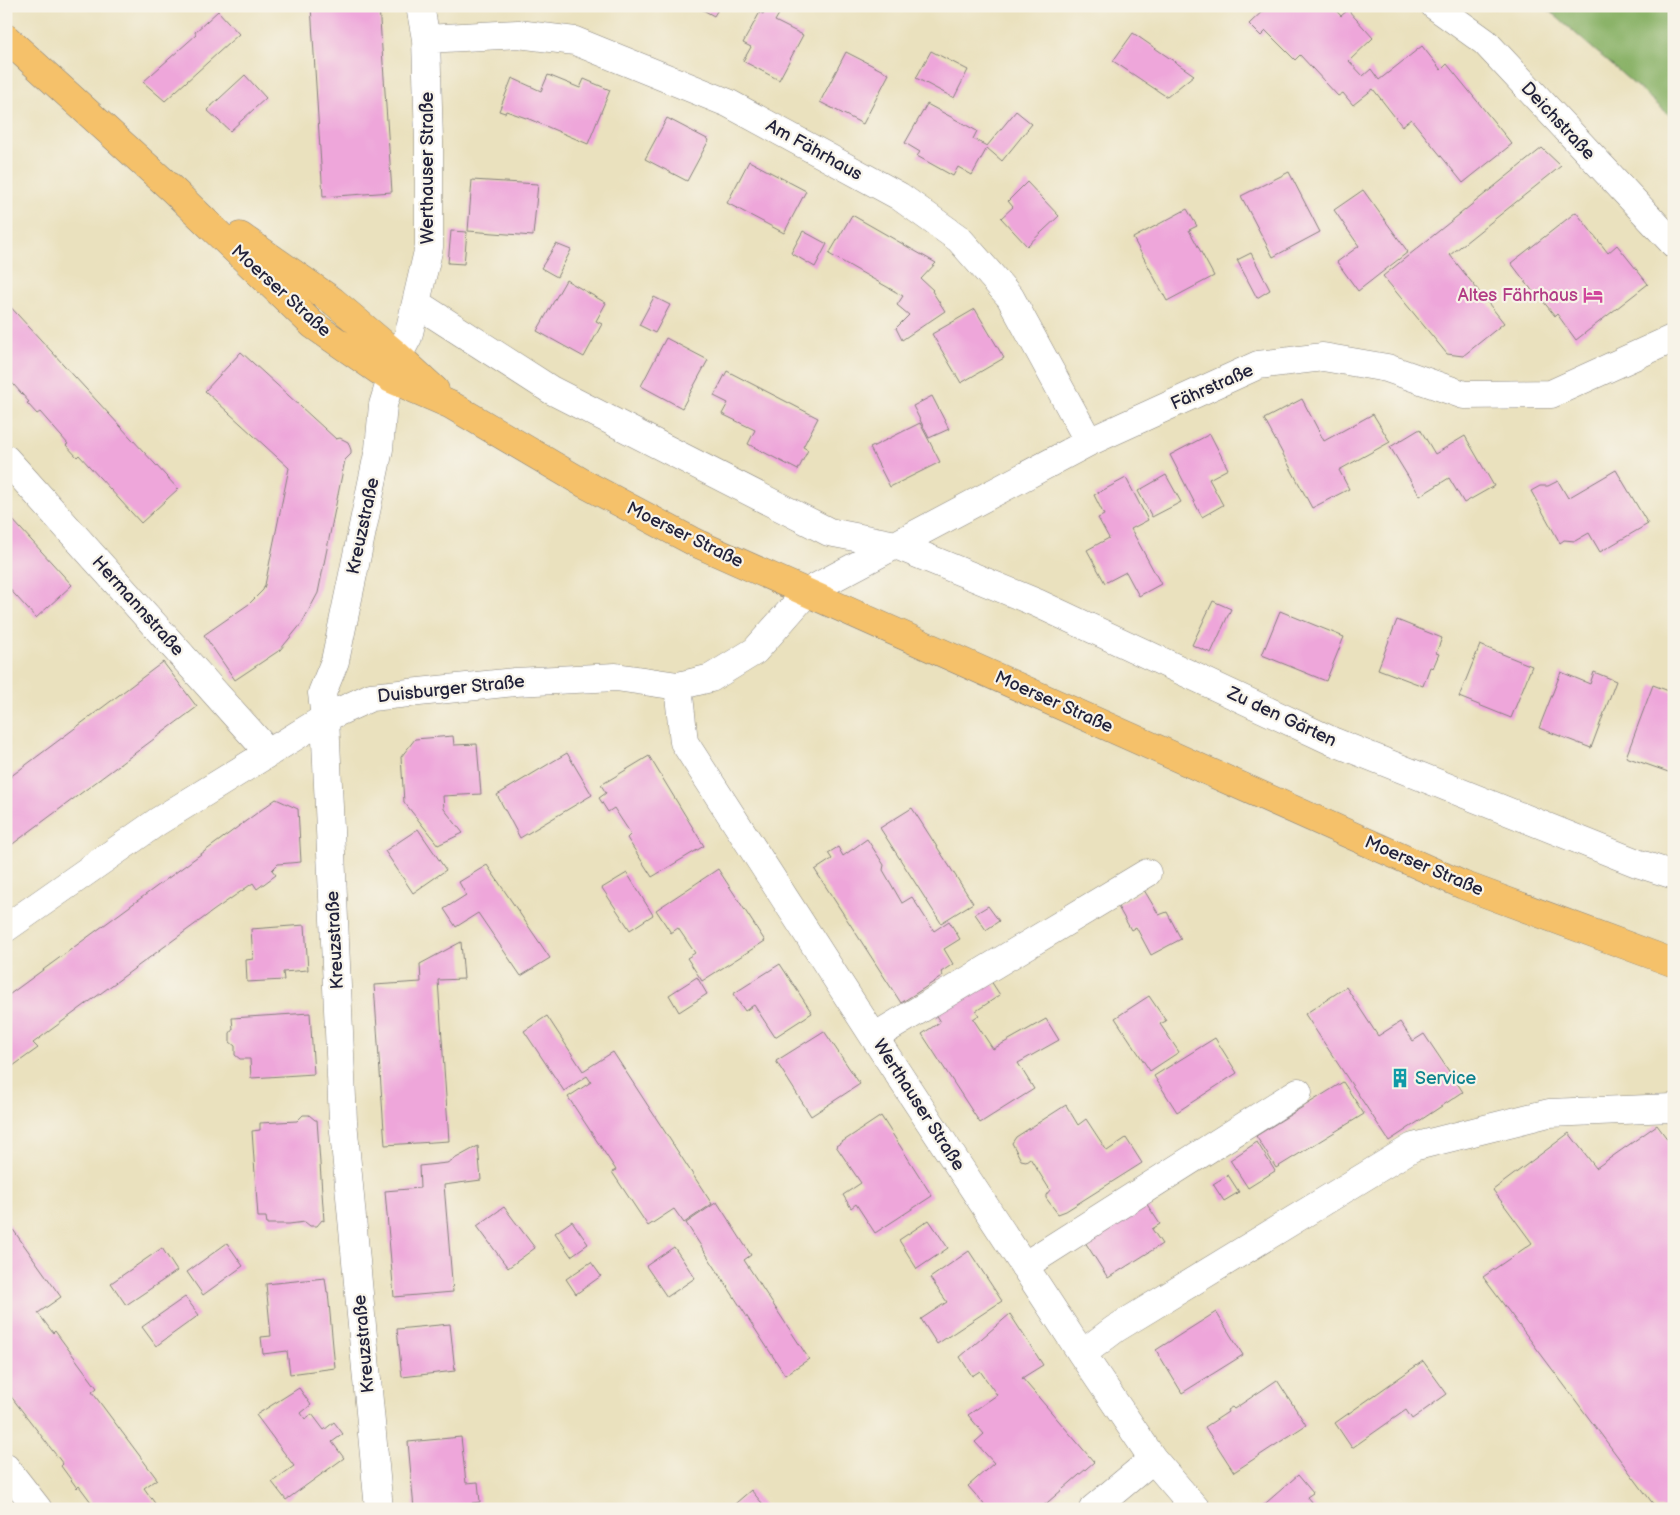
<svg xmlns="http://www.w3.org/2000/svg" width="1680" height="1515" font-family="'Balsamiq Sans',sans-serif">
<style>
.forest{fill:#8bb369;stroke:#566a52}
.building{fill:#eea6da}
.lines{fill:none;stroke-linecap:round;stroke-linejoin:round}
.minor-casing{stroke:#86827c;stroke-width:29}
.major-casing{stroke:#86827c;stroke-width:29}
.minor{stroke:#fff;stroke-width:28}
.major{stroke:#f5c16b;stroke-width:28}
.labels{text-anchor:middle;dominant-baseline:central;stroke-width:4.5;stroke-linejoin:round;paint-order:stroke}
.street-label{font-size:18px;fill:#22223b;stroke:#f7f3e8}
.hotel-label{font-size:18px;fill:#b23c85;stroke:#f7f3e8;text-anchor:end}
.culture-label{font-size:18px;fill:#0d838f;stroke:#f7f3e8;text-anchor:start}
</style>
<rect width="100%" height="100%" fill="#f7f3e8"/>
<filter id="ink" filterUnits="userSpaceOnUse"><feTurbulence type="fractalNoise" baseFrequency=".02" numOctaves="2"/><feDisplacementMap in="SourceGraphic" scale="10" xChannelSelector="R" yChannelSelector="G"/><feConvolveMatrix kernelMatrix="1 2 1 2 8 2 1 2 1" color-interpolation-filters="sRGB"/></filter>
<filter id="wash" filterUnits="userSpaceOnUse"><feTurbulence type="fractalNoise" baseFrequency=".0096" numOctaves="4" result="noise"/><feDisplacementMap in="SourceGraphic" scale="20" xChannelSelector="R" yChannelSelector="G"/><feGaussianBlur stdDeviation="1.12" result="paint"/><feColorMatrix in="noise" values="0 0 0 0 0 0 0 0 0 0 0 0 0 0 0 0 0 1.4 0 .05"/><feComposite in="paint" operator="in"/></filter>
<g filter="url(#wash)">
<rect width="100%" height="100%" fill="#eae1be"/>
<!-- forest -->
<path class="forest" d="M1544,6H1674V119Z"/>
<g id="blocks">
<!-- building -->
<path class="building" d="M311,6H379L392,192L323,197Z
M696,6H720L714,16Z
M1268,6H1283L1286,9L1289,6H1332L1341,16L1348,10L1373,38L1349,61L1363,76L1371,69L1379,80L1422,46L1441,70L1447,64L1512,144L1463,183L1411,119L1402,126L1373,89L1353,105L1343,93L1338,96L1300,55L1295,60L1266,31L1261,36L1249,24Z
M766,7L779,14L775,21L803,35L779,80L743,61L751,47L743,43L760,12L763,14Z
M218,11L239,34L165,101L143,82L196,35L195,32Z
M1133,33L1194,75L1167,97L1113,61Z
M931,51L968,70L954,98L916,78Z
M846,52L889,74L863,124L820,102Z
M245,75L266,98L230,131L207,110Z
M548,75L580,88L584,79L610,90L588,144L529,119L506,111L505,113L499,111L512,78L541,91Z
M927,104L977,131L973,139L987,146L1016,111L1032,124L1002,161L987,148L972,175L958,167L953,176L917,156L920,152L905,143Z
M667,118L709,140L687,181L645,159Z
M1542,148L1561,166L1450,255L1504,323L1463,356L1447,354L1383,276Z
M749,161L806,191L784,233L727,203Z
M1289,172L1320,232L1273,257L1241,196Z
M472,180L538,184L533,236L468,231Z
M1027,182L1059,216L1027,246L1001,218L1013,207L1008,201Z
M1363,190L1408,252L1358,291L1337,262L1359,246L1334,210Z
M1187,209L1197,226L1189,230L1214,276L1167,301L1133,238Z
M1576,212L1608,253L1617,245L1648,284L1576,340L1557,314L1555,316L1538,295L1537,297L1511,263Z
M852,215L936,263L921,279L933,290L932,291L945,311L902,340L896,328L909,315L897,305L903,296L829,254Z
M451,231L467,232L464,264L448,263Z
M803,231L827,244L815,267L791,253Z
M556,244L571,250L557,277L541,268Z
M1251,253L1270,290L1257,298L1237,260Z
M566,280L606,303L596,321L602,324L584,357L537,331Z
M654,297L670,305L655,333L639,325Z
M6,302L178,489L141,523L79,455L77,457L66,445L68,444L40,412L37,414L27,403L29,402L6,376Z
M975,309L1004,358L961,383L932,334Z
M666,338L708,360L682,408L641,386Z
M241,352L336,439L340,438L348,442L351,450V454L345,460L318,593L302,623L280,650L235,680L204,635L249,604L263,590L265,585L289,468L205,391Z
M727,371L818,418L803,447L808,450L798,470L748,444L755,430L722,414L728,403L714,396Z
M932,396L949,429L929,438L913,406Z
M1302,399L1324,441L1373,414L1390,442L1339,470L1349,489L1312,508L1264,419Z
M920,423L940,462L890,487L870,448Z
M1420,429L1435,454L1465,436L1494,486L1464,503L1449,478L1420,496L1390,447Z
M1210,434L1228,469L1209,479L1223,505L1202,517L1170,455Z
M1616,470L1648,524L1600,552L1589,533L1575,541L1564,540L1560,543L1531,491L1540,486H1548L1558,481L1568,498Z
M1166,475L1181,502L1152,517L1138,491Z
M1126,478L1148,520L1131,529L1161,584L1139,596L1126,572L1105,583L1087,550L1109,538L1098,518L1104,515L1094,495Z
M6,508L13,516L11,518L72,585L36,618L6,585Z
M1213,601L1231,609L1211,653L1192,645Z
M1280,611L1344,637L1326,681L1262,655Z
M1397,620L1442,638L1436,653L1439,654L1433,668L1430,667L1423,686L1378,669Z
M1480,645L1532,666L1511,718L1459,697Z
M163,662L197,707L6,849V780Z
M1561,672L1590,684L1594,672L1616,681L1591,748L1539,728Z
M1653,685L1674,693V774L1626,757Z
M453,736L454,745L477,744L481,794L443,796L444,809L463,833L438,845L404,802L401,757L415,739Z
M567,753L592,795L520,838L497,795Z
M649,756L704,846L652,877L627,838L631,834L614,808L608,812L599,798L606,793L601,785Z
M276,799L298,809L301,862L278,864L272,870L276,875L257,889L253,883L213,911L33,1043L38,1048L6,1071V997Z
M912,808L973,903L941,923L880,828Z
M418,829L446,870L413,893L385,851Z
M867,839L884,865L883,870L902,903L912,897L934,931L949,921L960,939L944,949L953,964L941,972L943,976L901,1003L815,870L832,859L828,853L838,847L843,856Z
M487,865L550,958L521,976L478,913L456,927L444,909L466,895L459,882Z
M718,869L765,941L702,981L687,958L695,953L678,928L671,933L656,910Z
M627,873L653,915L630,930L602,888Z
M1144,890L1159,915L1167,912L1181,939L1151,955L1136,927L1131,930L1117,905Z
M988,906L999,921L986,930L975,914Z
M305,925L308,970L283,972L284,980L247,982L246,960L253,959L251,929Z
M461,942L464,979L438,980L449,1141L385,1145L374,985L421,982L420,964Z
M780,964L812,1013L775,1037L754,1005L745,1011L733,994Z
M697,977L707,994L679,1012L669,995Z
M989,978L1000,995L976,1011L979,1015L973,1019L993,1049L1046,1019L1059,1040L1018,1063L1034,1089L980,1123L922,1034L940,1022L935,1014Z
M1346,987L1378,1036L1400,1022L1413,1041L1424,1034L1463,1092L1389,1141L1305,1014Z
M1149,996L1166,1021L1160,1024L1179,1052L1150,1071L1115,1018Z
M310,1013L314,1074L251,1078L250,1059H240L235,1055V1046L230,1042V1033L233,1029L232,1018Z
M547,1016L583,1071L613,1052L712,1204L684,1223L674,1209L648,1226L612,1172L616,1170L568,1097L591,1082L587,1076L564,1091L524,1031Z
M824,1031L860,1084L811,1116L776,1061Z
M1215,1038L1237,1073L1177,1112L1154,1076Z
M1343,1082L1364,1114L1276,1168L1256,1136Z
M1066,1105L1078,1125L1086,1119L1107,1151L1126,1138L1142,1163L1066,1211L1058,1214L1046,1198V1195L1050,1190L1030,1158L1026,1161L1021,1160L1012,1143L1016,1137Z
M303,1115H309L315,1120H317L324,1221L322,1220L317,1226H310L305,1222L289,1224H267L266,1217H258L252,1131L260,1130V1123L297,1121Z
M881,1116L932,1196L875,1233L856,1204L851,1208L843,1195L861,1183L836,1146Z
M1657,1125L1674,1148V1509H1657L1483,1277L1532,1243L1493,1190L1569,1133L1596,1168Z
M1257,1142L1275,1171L1248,1188L1230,1160Z
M478,1146L481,1180L444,1185L453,1292L394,1297L385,1191L420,1188L419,1166L447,1163Z
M1228,1175L1239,1192L1224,1201L1213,1184Z
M717,1202L751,1255L744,1260L809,1359L785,1375L686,1223Z
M1146,1203L1160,1224L1152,1229L1162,1244L1108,1278L1083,1239Z
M504,1207L535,1248L508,1268L477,1226Z
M929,1220L948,1248L917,1269L899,1240Z
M572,1221L588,1244L571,1256L555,1233Z
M9,1224L61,1297L38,1313L53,1333L55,1331L97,1388L92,1392L157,1479L144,1488L159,1509H93L89,1504L91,1502L79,1486L77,1488L61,1466L63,1464L6,1390V1226Z
M227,1243L243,1266L203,1295L187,1272Z
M674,1247L695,1278L667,1297L646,1266Z
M162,1248L177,1271L126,1305L111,1283Z
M969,1251L1002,1301L937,1344L921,1319L947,1302L930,1278Z
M591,1262L601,1276L576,1294L566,1279Z
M325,1278L327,1292H328L335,1368L290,1374L287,1351L263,1354L261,1337L271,1336L266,1284Z
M185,1297L199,1315L156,1346L142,1327Z
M1216,1312L1243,1355L1182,1393L1156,1350Z
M1010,1314L1043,1365L1022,1378L1094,1462L1040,1509H1034L1028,1503L1021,1509H988L968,1486L994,1463L975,1442L984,1434L968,1415L997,1395L980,1371L972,1376L960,1357Z
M450,1324L455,1371L402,1377L397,1329Z
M1423,1361L1447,1394L1412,1419L1406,1410L1352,1448L1335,1423Z
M1277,1380L1306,1425L1234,1472L1205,1427L1228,1412L1227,1410L1232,1407L1234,1409Z
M299,1388L311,1405L301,1413L305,1419L312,1414L324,1430L334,1422L343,1434L332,1442L344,1458L286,1500L272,1482L294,1466L256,1415Z
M461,1437L466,1483L478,1482L480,1502L472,1503L473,1509H414L408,1442Z
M1298,1475L1313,1493L1307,1497L1317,1509H1259Z
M751,1490L767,1509H729Z"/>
</g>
</g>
<g filter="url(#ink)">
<use href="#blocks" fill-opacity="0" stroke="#86827c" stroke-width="1"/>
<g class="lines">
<defs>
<path id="minor" d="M1435,6L1485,42L1674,244
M426,39L518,34L575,41L728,103L899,196L959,239L1010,297L1089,442
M416,303L551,390L829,532L896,545L1037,603L1332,741L1637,863L1674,875
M398,356L408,337L429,247V141L426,39L420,6
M6,459L269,753
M678,686L684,742L874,1037L1082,1354L1153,1459L1196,1509
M6,928L157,822L325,718L371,697L515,682L616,677L678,686L711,678L755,651L807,592L1089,442L1258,365L1323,357L1387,368L1464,395L1551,394L1674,338
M874,1037L1147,873
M1024,1266L1298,1092
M1082,1354L1115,1329L1413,1147L1549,1113L1672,1108L1674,1110
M6,1468L38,1509
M379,1509L343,1121L325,718L322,693L335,661L379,449L383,405L391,379
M1093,1509L1153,1459"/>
<path id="major" d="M6,38L174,191L313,325L391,379L451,405L585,484L696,543L1463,885L1674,963
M240,236L333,301L398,356L435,390"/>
</defs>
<!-- minor casing -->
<use href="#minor" class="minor-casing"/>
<!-- major casing -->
<use href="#major" class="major-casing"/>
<!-- minor -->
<use href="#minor" class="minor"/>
<!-- major -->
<use href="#major" class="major"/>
</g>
</g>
<!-- icons -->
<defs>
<symbol id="hotel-bare" viewBox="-9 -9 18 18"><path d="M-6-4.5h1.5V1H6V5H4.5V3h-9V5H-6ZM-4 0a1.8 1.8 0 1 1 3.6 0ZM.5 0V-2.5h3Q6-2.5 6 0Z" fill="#d1479c" stroke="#f7f3e8" stroke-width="2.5" paint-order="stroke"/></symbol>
<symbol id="building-bare" viewBox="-9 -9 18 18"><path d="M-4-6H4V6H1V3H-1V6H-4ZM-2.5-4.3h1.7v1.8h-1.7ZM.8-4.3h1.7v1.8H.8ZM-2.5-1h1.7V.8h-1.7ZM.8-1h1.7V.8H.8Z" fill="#0f9aa8" stroke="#f7f3e8" stroke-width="2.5" paint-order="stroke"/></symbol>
</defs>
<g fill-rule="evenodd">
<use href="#hotel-bare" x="1579" y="281" width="28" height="28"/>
<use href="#building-bare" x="1386" y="1064" width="28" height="28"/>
</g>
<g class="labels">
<!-- street labels -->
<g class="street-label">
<text transform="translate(1558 121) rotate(47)">Deichstraße</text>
<text transform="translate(814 150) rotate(29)">Am Fährhaus</text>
<text transform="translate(427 168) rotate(-90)">Werthauser Straße</text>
<text transform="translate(281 291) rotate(42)">Moerser Straße</text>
<text transform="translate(1212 387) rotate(-24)">Fährstraße</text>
<text transform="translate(363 526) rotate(-78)">Kreuzstraße</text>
<text transform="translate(685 535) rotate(26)">Moerser Straße</text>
<text transform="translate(138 606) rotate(48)">Hermannstraße</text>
<text transform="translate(451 689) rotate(-6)">Duisburger Straße</text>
<text transform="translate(1054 702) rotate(24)">Moerser Straße</text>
<text transform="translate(1282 717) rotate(25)">Zu den Gärten</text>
<text transform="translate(1424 866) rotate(23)">Moerser Straße</text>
<text transform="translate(335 940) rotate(-93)">Kreuzstraße</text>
<text transform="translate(919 1105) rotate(57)">Werthauser Straße</text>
<text transform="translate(364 1344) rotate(-95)">Kreuzstraße</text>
</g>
<!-- hotel labels -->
<g class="hotel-label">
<text x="1578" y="295">Altes Fährhaus</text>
</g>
<!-- culture labels -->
<g class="culture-label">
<text x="1415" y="1078">Service</text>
</g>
</g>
<!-- margin -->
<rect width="1680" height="1515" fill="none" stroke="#f7f3e8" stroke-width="25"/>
</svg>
